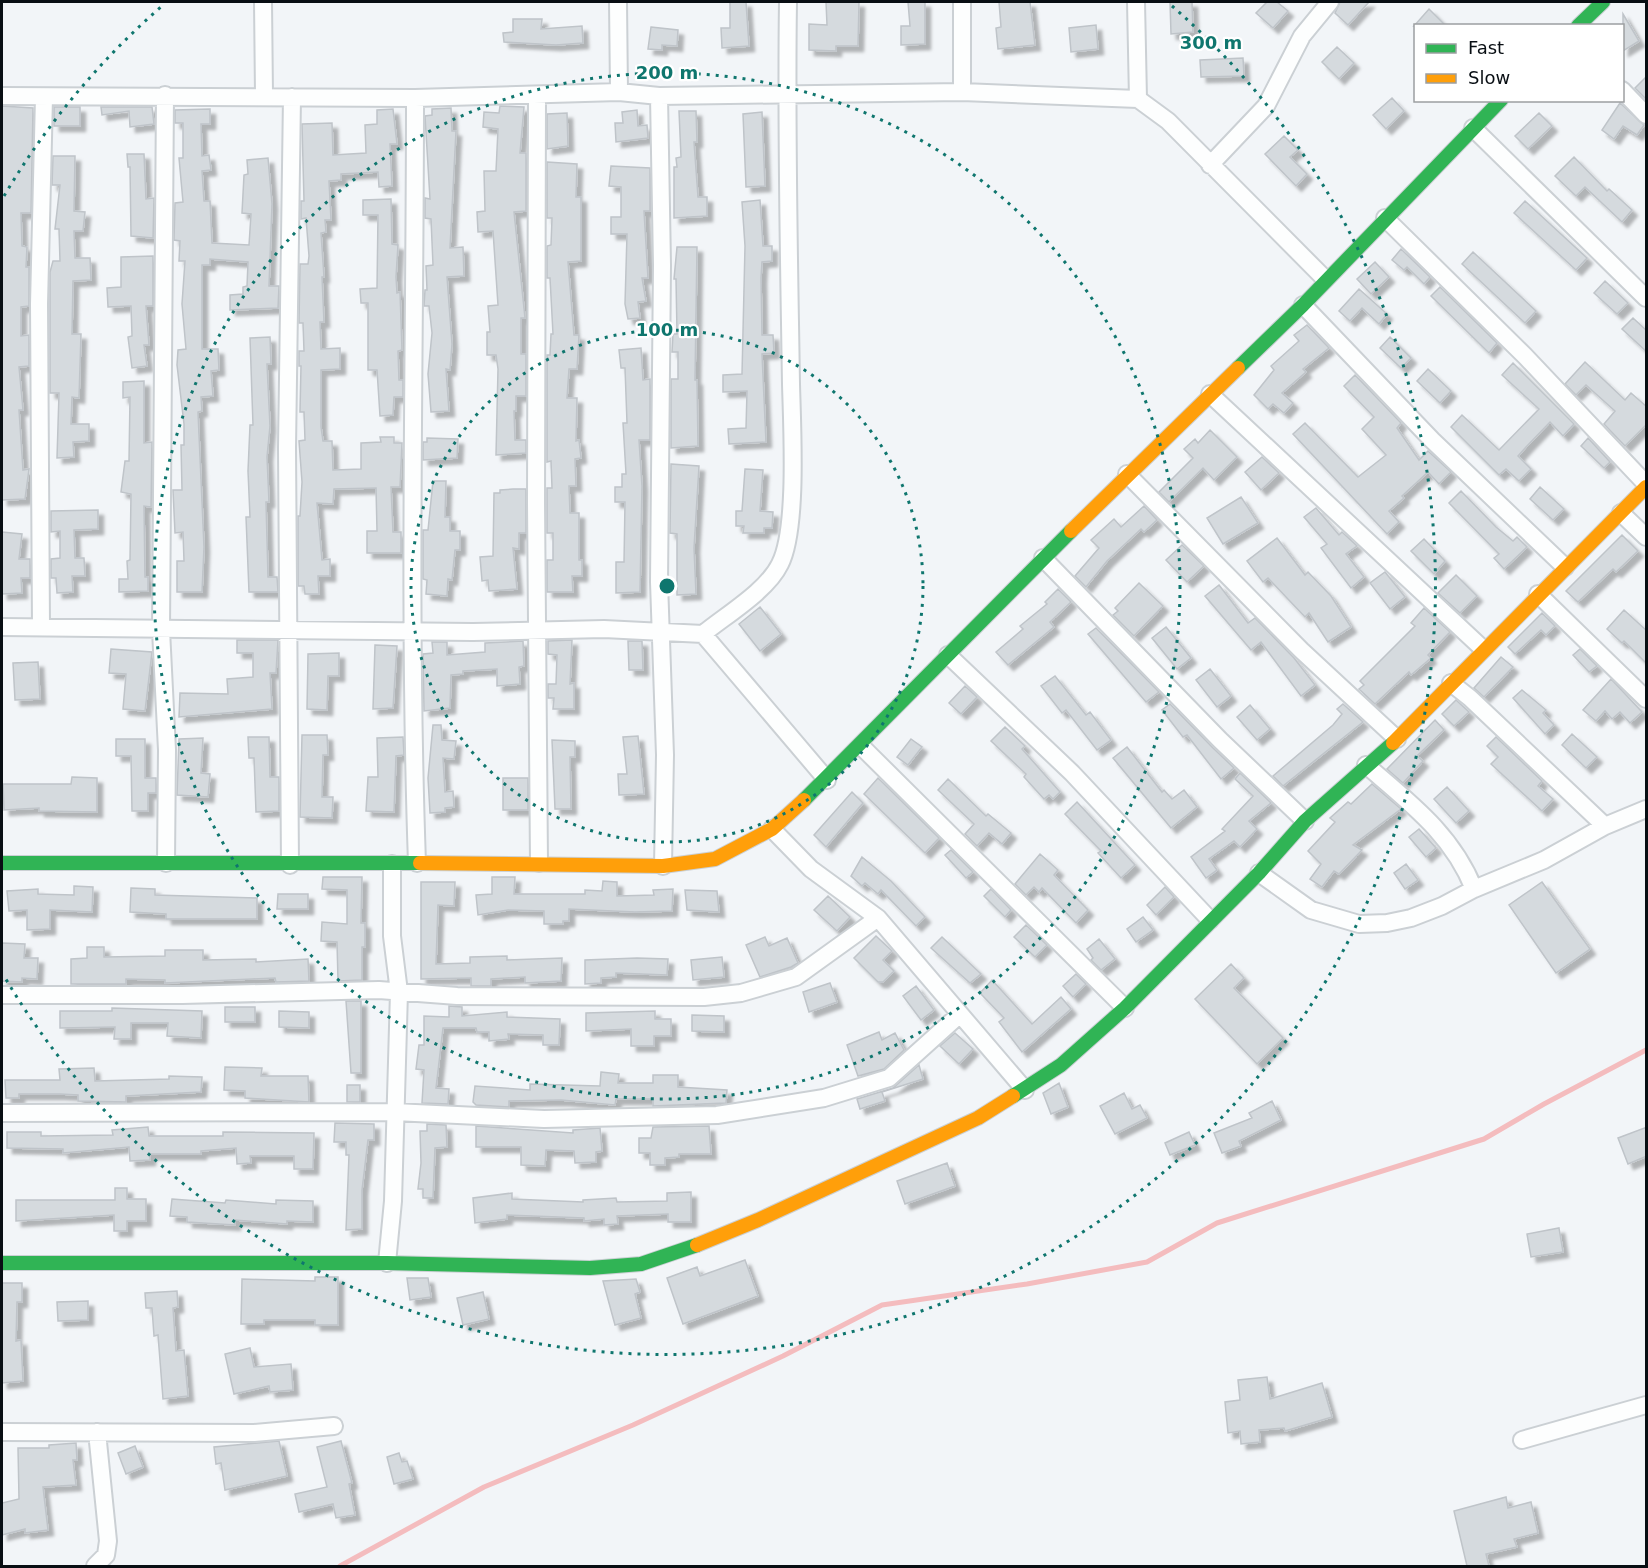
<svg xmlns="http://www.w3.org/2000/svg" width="1648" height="1568" font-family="'DejaVu Sans',sans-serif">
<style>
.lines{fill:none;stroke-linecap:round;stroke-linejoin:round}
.stream{stroke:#f4bcbe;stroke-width:5}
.building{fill:#d5dade;stroke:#bfc4c9;stroke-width:1.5;filter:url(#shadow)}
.street-casing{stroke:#cbd0d4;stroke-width:20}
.fast-casing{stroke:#cbd0d4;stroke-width:16}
.slow-casing{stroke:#cbd0d4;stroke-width:16}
.street{stroke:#fdfefe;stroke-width:16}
.fast{stroke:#30b455;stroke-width:14}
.slow{stroke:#ff9f0a;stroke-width:14}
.ring{fill:none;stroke:#0f766e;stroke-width:3;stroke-dasharray:3 6}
.centre{fill:#0f766e;stroke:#fff;stroke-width:3}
.ring-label{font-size:18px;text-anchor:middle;font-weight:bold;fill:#0f766e;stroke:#fff;stroke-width:4.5;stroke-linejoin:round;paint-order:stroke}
</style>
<defs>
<filter id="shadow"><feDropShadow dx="5.5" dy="5.5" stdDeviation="1.5" flood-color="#0004"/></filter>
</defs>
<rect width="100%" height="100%" fill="#f2f5f8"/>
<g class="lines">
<!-- stream -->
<path class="stream" d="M340,1566L484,1487L633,1425L783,1356L882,1305L1027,1284L1147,1262L1217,1223L1484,1139L1544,1104L1646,1050"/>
</g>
<!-- building -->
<path class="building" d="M730,2H746L749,46L722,48L721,28H730Z
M826,2H859L858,46H836V51L809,50V24L827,25Z
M908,2H925V44L901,45V26H910Z
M999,2H1030L1035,45L998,49L996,28L1001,27Z
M1170,2H1192L1193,32L1171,34Z
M1267,2H1277L1288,11L1273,28L1256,13Z
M1340,2H1369L1348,25L1335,13Z
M1429,9L1446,26H1414Z
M1623,14L1639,41L1623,51Z
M513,19H542L541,29L582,26L583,43L556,45L504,42L503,33L513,32Z
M1096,25L1098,49L1071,52L1069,28Z
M651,27L678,30L677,46L662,45V50L648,49Z
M1337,47L1354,63L1339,79L1322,62Z
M1243,58L1244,76L1201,77L1200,60Z
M1647,76V100L1635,88Z
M1392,98L1404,111L1386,129L1373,115Z
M1620,103L1644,125L1637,135L1623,126L1614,139L1602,130Z
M2,106L33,108L31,213H21L22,246L27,247L26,267H29V306L21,307V336L29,335V366L19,367L23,410H19L23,470L29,469L25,499L2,500Z
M500,106L524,107L520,153H526V211L514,212L525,318H521V354H526V396H516V411H514L515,440H526V453L496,455L498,369L496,355H487V332H490L488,306L498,305L493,231L478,232L477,212L485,211L484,171H496L498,129L483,127L484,112L499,113Z
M54,107H80V126H54Z
M101,107H152L154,124L130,127L129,111L102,115Z
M451,108L452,131H456L450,248L463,247L464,276L447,277L452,344L450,370L446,369L449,411L431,412L428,374L432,333L429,306H424L425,290H427L426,266L433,265L431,219L425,218V198L430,199L425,116L432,115V109Z
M210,109V124H201L202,156L209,155L211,170L202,171L204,201H210L212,243L249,245L251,214L242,213L244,175L248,174L247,160L268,158L272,204L269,286H279L278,308L230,310V295L243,294V287L247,286L248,262L210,259V265H202V349H218L219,370L211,371L213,396L201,397L202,411L198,412L204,547L202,592H177V561H184L183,532L175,533L173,490H182L181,445H184V424L177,365L178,350L186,349L182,304L185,261H179L180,241L174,240L175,203L183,202L179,158H183V123H175V110Z
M393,109L397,144H390L392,186L379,187L378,172L341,174V180L329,181L331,220H325L326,232L321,233L324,277H322L324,322H320L321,349L340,348V369L321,370V427L323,441H332L333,470L361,469V443L381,442L380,437H394V443H402L400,487H391L393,532H401V553H367V531H377L376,488L334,489L333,504L317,503L322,560L330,559V576H318L319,594H305L304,586H298V516H300L302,482L299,441L305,440L304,412H300L301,366H299V351H304L303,323H299L300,264H308L309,256L306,218L301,219V201H304L302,124L332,123L333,155L366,153L365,125L377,124V110Z
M637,110L638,126L647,125L648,138L616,142L615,123H623L622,112Z
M679,111H696L697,142H694L698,197H707V216L674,218V167H677L676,158L681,157Z
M762,112L765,186L746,187L743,114Z
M567,113L568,146L547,149V114Z
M1539,113L1552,126L1528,149L1515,136Z
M1284,136L1298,150L1290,157L1307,174L1296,186L1265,154Z
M127,154H144L146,199L154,198L153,238L131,236L130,167H128Z
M53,156H75L74,211L85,212L83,231H74L75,258H90L91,280L73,281L72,334H81L79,398L72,397L71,424H89V441L73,442L74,457L57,458L59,393H50V272L53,261H60L59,229H55L60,185H52Z
M1574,157L1607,191L1609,189L1632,210L1622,222L1585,187L1576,196L1555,176Z
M547,162L577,164L576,197H581V261L568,262L574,335H579L577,369H569L567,398H577L576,441L579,440L581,458L575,459L576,486H569L570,513H579V560H582V576H572L573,592H547V560H553V533H547V488H552L551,461L547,462V355H550L551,334H553L550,278H547V246L551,245L552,218H547Z
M611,166L650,168V211H644L648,278H642L646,301L638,302L640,318L628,319L625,304L627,234H611V217H621V187L609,186Z
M391,199L392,244L398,245L396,277L397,293L400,292L402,350L398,351L399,380H403V397H394L393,415L380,416L377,370H368V303H361L360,289L377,288L378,215H363V200Z
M760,200L763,246H772V261L762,262L761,278L762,335H773L774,353L762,354L766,442L729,444L728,429L746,428L747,391L723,392V375L742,374L745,246L742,202Z
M1525,201L1587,258L1576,270L1514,213Z
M677,247H697L695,380H697L698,446L671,448V379H678V352H672L673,334H677L676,279H674Z
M1401,249L1430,277L1424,284L1407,267L1404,270L1392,260Z
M1473,252L1536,311L1525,323L1462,264Z
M153,256V306H146L149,345H144L147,366L132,368L128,337L132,336L131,306L108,307L107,288L121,287V257Z
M1375,262L1389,277L1371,294L1357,279Z
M1605,281L1628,303L1617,314L1594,293Z
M1440,287L1497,343L1489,353L1431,296Z
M1359,289L1387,314L1379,324L1362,308L1350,321L1339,311Z
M1633,318L1647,331V352L1622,329Z
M1307,325L1329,348L1303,369L1306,372L1282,393L1293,403L1284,413L1273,404L1268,409L1254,395L1274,370L1271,366L1299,341L1294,335Z
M270,337L271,364H267L270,426L267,457L269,502H266L268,577H277L278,592H249L246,517H250L248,471L250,425H253L250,338Z
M1390,337L1411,358L1401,368L1380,348Z
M641,348L643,380L650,379V440H639L642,486L640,592L616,593V562H624L625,502H615V487H622V474H626L623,423H627L625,368H621L619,350Z
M1585,362L1625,400L1631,393L1647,407V424L1625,446L1604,424L1615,411L1586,385L1576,395L1565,384Z
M1513,363L1574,424L1563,436L1550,422L1526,447L1518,456L1531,469L1519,481L1506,469L1499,475L1451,427L1462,415L1499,450L1539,409L1502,375Z
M1428,369L1451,391L1440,403L1417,381Z
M1355,375L1401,423L1397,428L1419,460L1428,451L1451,472L1439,484L1428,472L1402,496L1404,498L1389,511L1399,522L1387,534L1293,434L1305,423L1358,477L1386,455L1362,429L1374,417L1344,386Z
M144,381V443L152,442L151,507L144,506L145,577H148V591L119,592V579H128L127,561L130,560L131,494L121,492L125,461H129L130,397L123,398V382Z
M1210,430L1237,457L1214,480L1203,468L1169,502L1159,492L1193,458L1184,449L1195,439L1198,443Z
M427,438L458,439L457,458L423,460V442H427Z
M1588,438L1610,462L1604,468L1581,446Z
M1262,457L1279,473L1261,490L1245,472Z
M671,464L699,466L694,548L696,594L677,595V534L670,533Z
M745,469L763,470L760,511L773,512L772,528H764V533H743L744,526H736V511H742Z
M433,481H446L445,517H450V531H460V550H455L452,580L448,579L447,596L426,594L427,580L423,579V530H428Z
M1540,487L1564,509L1553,520L1530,499Z
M513,489H526V533H519V549L513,548L517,589L489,591L488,580L482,581L480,557L493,556L494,493H500V490Z
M1461,491L1496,527L1513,541L1517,537L1527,547L1504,569L1494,558L1499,554L1449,503Z
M1241,497L1258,523L1223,544L1207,518Z
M1144,506L1157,520L1144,532L1141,529L1107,561L1086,587L1075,576L1099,548L1091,540L1114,519L1121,527Z
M1316,508L1339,535L1342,532L1357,546L1346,554L1364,577L1351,588L1321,548L1327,544L1304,517Z
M98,510V529L74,530L75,558H84L85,576H72L73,592L57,593L56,578H51V559L60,558V531L51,532V511Z
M2,532L22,534L19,559H30V578H21L22,593L2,594Z
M1622,535L1638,551L1616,572L1613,569L1578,602L1566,591Z
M1277,538L1305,575L1308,572L1331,596L1351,627L1328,642L1309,613L1305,617L1268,578L1263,582L1247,561Z
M1424,539L1445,561L1434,574L1411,551Z
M1182,545L1204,566L1187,582L1166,560Z
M1385,572L1405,597L1390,609L1370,583Z
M1456,575L1477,596L1460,613L1438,593Z
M1139,583L1163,606L1134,636L1113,615L1118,611L1115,608Z
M1219,585L1248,623L1255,618L1294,658L1315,685L1301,696L1261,642L1251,650L1205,596Z
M1058,589L1071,602L1050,622L1054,627L1008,665L996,652L1023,629L1020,626L1047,604L1045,602Z
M760,607L781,634L760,651L739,624Z
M1424,608L1450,632L1428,655L1431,658L1411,675L1409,672L1375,704L1359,689L1364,685L1360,681L1415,626L1411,623Z
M1624,610L1647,631V664L1624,641L1622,643L1607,629Z
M1542,613L1555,626L1546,635L1541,630L1515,654L1508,647Z
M1166,627L1191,658L1177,669L1152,638Z
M1096,628L1159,692L1146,702L1088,634Z
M237,640H278L276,673H270L272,709L179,717L180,693L228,694L227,679L253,677V653H237Z
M572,640L570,684L574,683V709H553L554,698H548V684H556L557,655L548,654V641Z
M523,641L524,666L519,667L520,684L497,686V669L463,671V674L451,675L450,708L424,711L423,654L433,653L432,642H447V655L485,652V643Z
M628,641H642L643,670H629Z
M375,645L397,646L393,708L373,709Z
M111,649L152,652L145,711L123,709L126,674L109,673Z
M1580,649L1597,666L1589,672L1573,655Z
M339,653V676H328L327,710L307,709L308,654Z
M1501,657L1513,667L1484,697L1474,688Z
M38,662L40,699L15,700L13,663Z
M1210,669L1231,696L1217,707L1196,680Z
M1055,676L1086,715L1090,712L1111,740L1097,750L1066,710L1062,713L1041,686Z
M1611,679L1642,712L1630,723L1620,712L1612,719L1605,711L1596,721L1583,710Z
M965,686L977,697L961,714L949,703Z
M1522,690L1546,710L1543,713L1554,725L1545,734L1513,698Z
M1456,700L1469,712L1454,726L1442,714Z
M1170,704L1213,748L1234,768L1221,779L1187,735L1183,737L1162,710Z
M1343,704L1363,722L1283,786L1273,776L1333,725L1342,714L1337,709Z
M1250,705L1270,729L1257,740L1237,717Z
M1435,720L1444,730L1417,756L1423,761L1403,783L1387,769Z
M433,725H441L442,740L456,741L454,759L443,758L445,792L453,791L454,807L445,808V812L430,813L428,778Z
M1005,727L1025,746L1022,749L1060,792L1053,799L1049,795L1044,799L1024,777L1026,774L991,741Z
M1572,734L1597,757L1586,768L1562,745Z
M302,735H327L328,755H323L322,797H333L332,818L300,817Z
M638,736L644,794L619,795L618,774H627L623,737Z
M248,737H269L270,777H279V811L256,812L254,758H249Z
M403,737L404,755L396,756L394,812L366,811L368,777H378L377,738Z
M1496,737L1542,781L1538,786L1553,799L1542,811L1491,764L1498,757L1487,746Z
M203,738L201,773L210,774L208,797L177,795L179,739Z
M116,739H145V778H156V793H148V811H132L131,756H116Z
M911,739L922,747L908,765L897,757Z
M552,740L575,741V757H570L571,809H555Z
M1127,747L1162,792L1164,790L1172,799L1184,790L1197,807L1171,828L1113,758Z
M1240,773L1271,803L1249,821L1257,829L1240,847L1234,841L1209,859L1217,870L1206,878L1191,857L1225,831L1222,829L1253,796L1235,779Z
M72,777L97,778V812L39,811V808L4,810L3,784H71Z
M503,778H528V810H503Z
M878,778L939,838L925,853L864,794Z
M948,779L986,816L988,814L1011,833L1002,844L989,833L977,846L965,834L974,824L938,790Z
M1372,784L1401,809L1353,845L1362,850L1339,874L1334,871L1322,887L1310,879L1321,864L1308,851L1335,822L1330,818L1348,802L1351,804Z
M1447,787L1469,811L1456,823L1434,799Z
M852,792L863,803L826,847L814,835Z
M1077,802L1135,865L1121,878L1098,853L1101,851L1065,814Z
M1419,829L1436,848L1426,857L1409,837Z
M951,850L973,872L966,878L945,855Z
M1040,854L1058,870L1054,875L1088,910L1076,923L1042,888L1039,892L1034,887L1026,895L1015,884Z
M862,857L891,881L925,917L916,926L881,890L878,894L865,883L862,886L851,876Z
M1406,864L1418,880L1405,889L1394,873Z
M323,877H362L361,923H365V947H362V980L338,981L337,942L321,941L322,922L347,924V890L322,889Z
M492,877H515L514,894H585V890L602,891L603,881L617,882V896L654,895L653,890L673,889L672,911L635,912L569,909V921H563V924H544V911L508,910L478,915L476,895L492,894Z
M421,882H455L454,906L438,905L436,964L470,963V957L507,956V960L562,958L561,981L525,983V977L491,979V986H471V978L421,979Z
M1542,882L1590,949L1556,973L1509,905Z
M74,886L93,887L92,912L50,910V929L27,930V910L9,911L7,891L38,889V894L74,895Z
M1165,887L1174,897L1156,915L1147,905Z
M131,888L155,889V895L257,898V919H166V914L130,912Z
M991,889L1011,910L1005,917L984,896Z
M685,890L717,891L719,912L687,910Z
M278,894H308V909H277Z
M828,896L850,917L837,931L814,910Z
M1143,917L1153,930L1136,942L1127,929Z
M1026,925L1047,945L1035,957L1014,937Z
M876,936L892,951L883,960L894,971L883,982H878L854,958Z
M765,937L769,946L787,938L798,963L791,967L760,977L746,945Z
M942,937L981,974L970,983L931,948Z
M1099,939L1115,959L1101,970L1091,960L1093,958L1087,949Z
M2,943L25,944L24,958H38L37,979L22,978V982L2,981Z
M87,947H104V957L165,956V950H203V960L256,959V962L308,959L309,981L276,982L275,978L165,983V980L126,979V984H71V959L87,958Z
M722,957L724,977L693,980L691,960Z
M637,958L668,959L667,975L616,973V977L601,978V983L585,984V960Z
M1231,964L1244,978L1234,988L1283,1038L1257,1064L1195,999Z
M1076,974L1086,984L1073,997L1063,986Z
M992,980L1032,1024L1061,997L1071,1009L1022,1052L999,1022L1004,1018L980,993Z
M830,983L837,1002L809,1012L803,992Z
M916,986L934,1010L921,1020L903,996Z
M346,1001H361V1073H351Z
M449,1006L462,1007V1016L507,1012V1017L560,1019L559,1045H543V1035L508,1034L509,1039L489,1041V1032H477L476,1028H443L436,1088L449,1089L448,1104L422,1103L424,1070L416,1069L419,1045H424V1016L449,1017Z
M225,1007H255V1022H225Z
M112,1008L202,1011L201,1038L167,1036L168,1023H131V1039H114L115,1027L60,1028V1011H112Z
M279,1011L309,1012V1028L279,1027Z
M655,1011V1019H671V1036H654V1046H631V1029L586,1031V1013Z
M692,1015L724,1016V1032L692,1031Z
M879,1032L882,1040L895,1033L904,1050L884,1069L858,1076L847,1045Z
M955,1033L973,1049L959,1064L940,1046Z
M919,1065L923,1079L882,1092L885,1101L860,1109L857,1099L893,1088Z
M225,1067L262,1068L261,1076H308L309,1102L245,1098V1091L224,1090Z
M94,1068L95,1081L169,1079V1076L202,1077L201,1092L126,1096V1102L78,1101V1095L60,1094H19V1098H6L5,1080H60L59,1069Z
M601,1072L619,1074L618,1083H653V1075H678V1087L727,1090L726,1103L653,1106V1099H616L615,1105L561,1100L509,1101V1107L476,1105L473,1102L475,1086L530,1090V1084L600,1086Z
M1059,1083L1068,1107L1051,1114L1043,1093Z
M347,1085H360V1102H347Z
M1124,1093L1132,1109L1140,1105L1147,1118L1115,1134L1100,1106Z
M1272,1101L1281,1120L1239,1141L1241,1146L1222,1153L1214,1133L1252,1118L1249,1113Z
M335,1123L374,1124V1140H368L362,1190V1229L346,1230L349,1155H346V1142H334Z
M427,1124L446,1125L447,1147L435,1148L433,1198H423V1189H418L421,1163L420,1131H427Z
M476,1126L573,1133V1130L600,1128L602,1151L596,1152V1162L575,1163L574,1151L546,1150L545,1166L521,1165V1147H476Z
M709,1126L711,1154H679V1157L665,1158V1165H650V1153H639V1138H651L653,1127Z
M148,1127L149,1136H223V1132L314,1133L313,1169H294V1156H250L251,1163L237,1164L236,1148L201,1151V1154H150V1160L130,1161L129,1147L63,1153V1149L7,1148V1132H41V1136L113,1135L112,1130Z
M1647,1127V1156L1628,1164L1618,1138Z
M1189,1132L1195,1145L1170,1155L1165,1143Z
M947,1163L955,1186L905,1204L897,1181Z
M115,1188H127V1199H146V1221H127V1231H114V1215L16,1221V1200H115Z
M691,1192V1222H668V1214L617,1216L618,1224L604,1225V1219L584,1221V1218L507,1215V1219L475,1223L473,1198L512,1193V1199L583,1202V1200L616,1198L617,1202L667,1201V1193Z
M172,1199L225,1203L226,1200L276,1204V1200L313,1201V1222L287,1221V1224L235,1220V1225L187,1222V1217L170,1216Z
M1559,1228L1563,1252L1531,1257L1527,1234Z
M745,1260L758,1296L683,1324L667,1278L697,1267L700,1276Z
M315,1277H338V1325H315V1320H264V1324H241L242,1279L315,1281Z
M407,1278H428L431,1297L410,1300Z
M636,1279L640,1292L635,1294L641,1318L615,1325L603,1281Z
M2,1283H22V1302H17L16,1341L21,1340L23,1381L2,1383Z
M177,1291L178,1307L173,1308L176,1351L184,1350L188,1396L163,1399L158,1335L154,1336L152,1308H146L145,1293Z
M483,1292L489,1319L463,1325L457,1298Z
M88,1301V1320L58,1321L57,1302Z
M250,1348L254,1367L291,1364L293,1390L270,1392L269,1386L234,1394L225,1354Z
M1267,1377L1270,1399L1322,1383L1332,1417L1285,1431L1284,1428L1259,1430L1260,1442L1241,1444L1240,1431L1228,1433L1225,1402L1240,1400L1238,1380Z
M279,1441L287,1476L225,1490L221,1463L216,1464L214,1447Z
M341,1441L352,1483L349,1484L355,1515L336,1518L333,1504L299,1512L295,1494L327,1487L317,1447Z
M76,1443L77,1460H73L76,1485L43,1487L48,1530L25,1533V1529L2,1535V1503L19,1499L18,1448H49V1445Z
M135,1446L143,1467L126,1474L118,1453Z
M399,1453L402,1462L407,1461L413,1479L394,1484L387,1457Z
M1506,1497L1508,1508L1531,1502L1538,1533L1514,1539L1517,1547L1486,1554L1489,1566H1467L1454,1511Z"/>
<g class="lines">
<defs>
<path id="street" d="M263,2L264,95
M618,2L619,92
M962,2V92
M1136,2L1138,99
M1622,90L1646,115
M165,95L161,630L167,750L166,863
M2,96L415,98L619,92L659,96L962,92L1138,99L1168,121L1325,279
M537,96L536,502L539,863
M659,96L662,265L659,582L665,755L663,866
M415,98C415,353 408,608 417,863
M1473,128L1646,298
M1210,165L1266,106L1302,36L1330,2
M1385,218L1525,356L1646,484
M1303,305L1432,440L1565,567
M1210,394L1483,649
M1127,474L1301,650L1397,739
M1621,513L1646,537
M1043,558L1220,740L1305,821
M1538,594L1646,699
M2,627L473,632L604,629L703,634C726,615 767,591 780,564C798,529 792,426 791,384C789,256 786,129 788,2
M41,627L39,304L44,97
M703,634L827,780
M948,655L1072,773L1210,920
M1451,683L1470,698L1605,826
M861,746L1125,1008
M1366,765C1410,803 1452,834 1474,889
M772,829L811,869L878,918L1025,1090
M290,865L287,448L292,97
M1259,873L1311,910L1359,924L1387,923L1411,918L1442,906L1474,889L1544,860L1605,826L1646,809
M2,995H182L379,990L457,996L704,997L741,993L796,977L878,918
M2,1113L394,1112L544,1119L717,1115L824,1098L889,1078L959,1015
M387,1263L393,1201L399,992L392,936V864
M2,1432L254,1433L334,1426
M1522,1440L1646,1405
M95,1566L106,1555L108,1541L97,1432"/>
<path id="fast" d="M1578,26L1603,2
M1238,368L1303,305L1501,100
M804,800L1071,531
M2,863H420
M1013,1096L1061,1065L1125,1008L1259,873L1305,821L1393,743
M2,1263H387L590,1268L641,1264L697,1245"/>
<path id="slow" d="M1071,531L1238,368
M1393,743L1646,487
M420,863L663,866L715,859L772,829L804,800
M697,1245L758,1220L978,1118L1013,1096"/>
</defs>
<!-- street casing -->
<use href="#street" class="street-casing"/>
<!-- fast casing -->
<use href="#fast" class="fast-casing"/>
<!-- slow casing -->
<use href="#slow" class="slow-casing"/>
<!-- street -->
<use href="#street" class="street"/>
<!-- fast -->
<use href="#fast" class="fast"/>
<!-- slow -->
<use href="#slow" class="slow"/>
</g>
<!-- distance rings -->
<g class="ring">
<circle cx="667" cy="586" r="256"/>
<circle cx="667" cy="586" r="513"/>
<path d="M4 196A769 769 0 0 1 162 6M1172 6A769 769 0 1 1 4 976"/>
</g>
<circle cx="667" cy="586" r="9" class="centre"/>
<g class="ring-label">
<text x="1211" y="49">300 m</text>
<text x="667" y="79">200 m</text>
<text x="667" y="336">100 m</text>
</g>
<!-- border -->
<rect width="1648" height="1568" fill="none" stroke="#080e13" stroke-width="6"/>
<!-- legend -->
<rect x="1414" y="24" width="210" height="78" fill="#ffffff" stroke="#9c9fa1" stroke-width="1.5"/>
<rect x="1426" y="44" width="30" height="9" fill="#30b455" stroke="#9c9fa1" stroke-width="1.5"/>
<text x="1468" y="54" font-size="18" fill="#080e13">Fast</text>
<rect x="1426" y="74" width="30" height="9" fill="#ff9f0a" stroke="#9c9fa1" stroke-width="1.5"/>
<text x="1468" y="84" font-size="18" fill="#080e13">Slow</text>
</svg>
